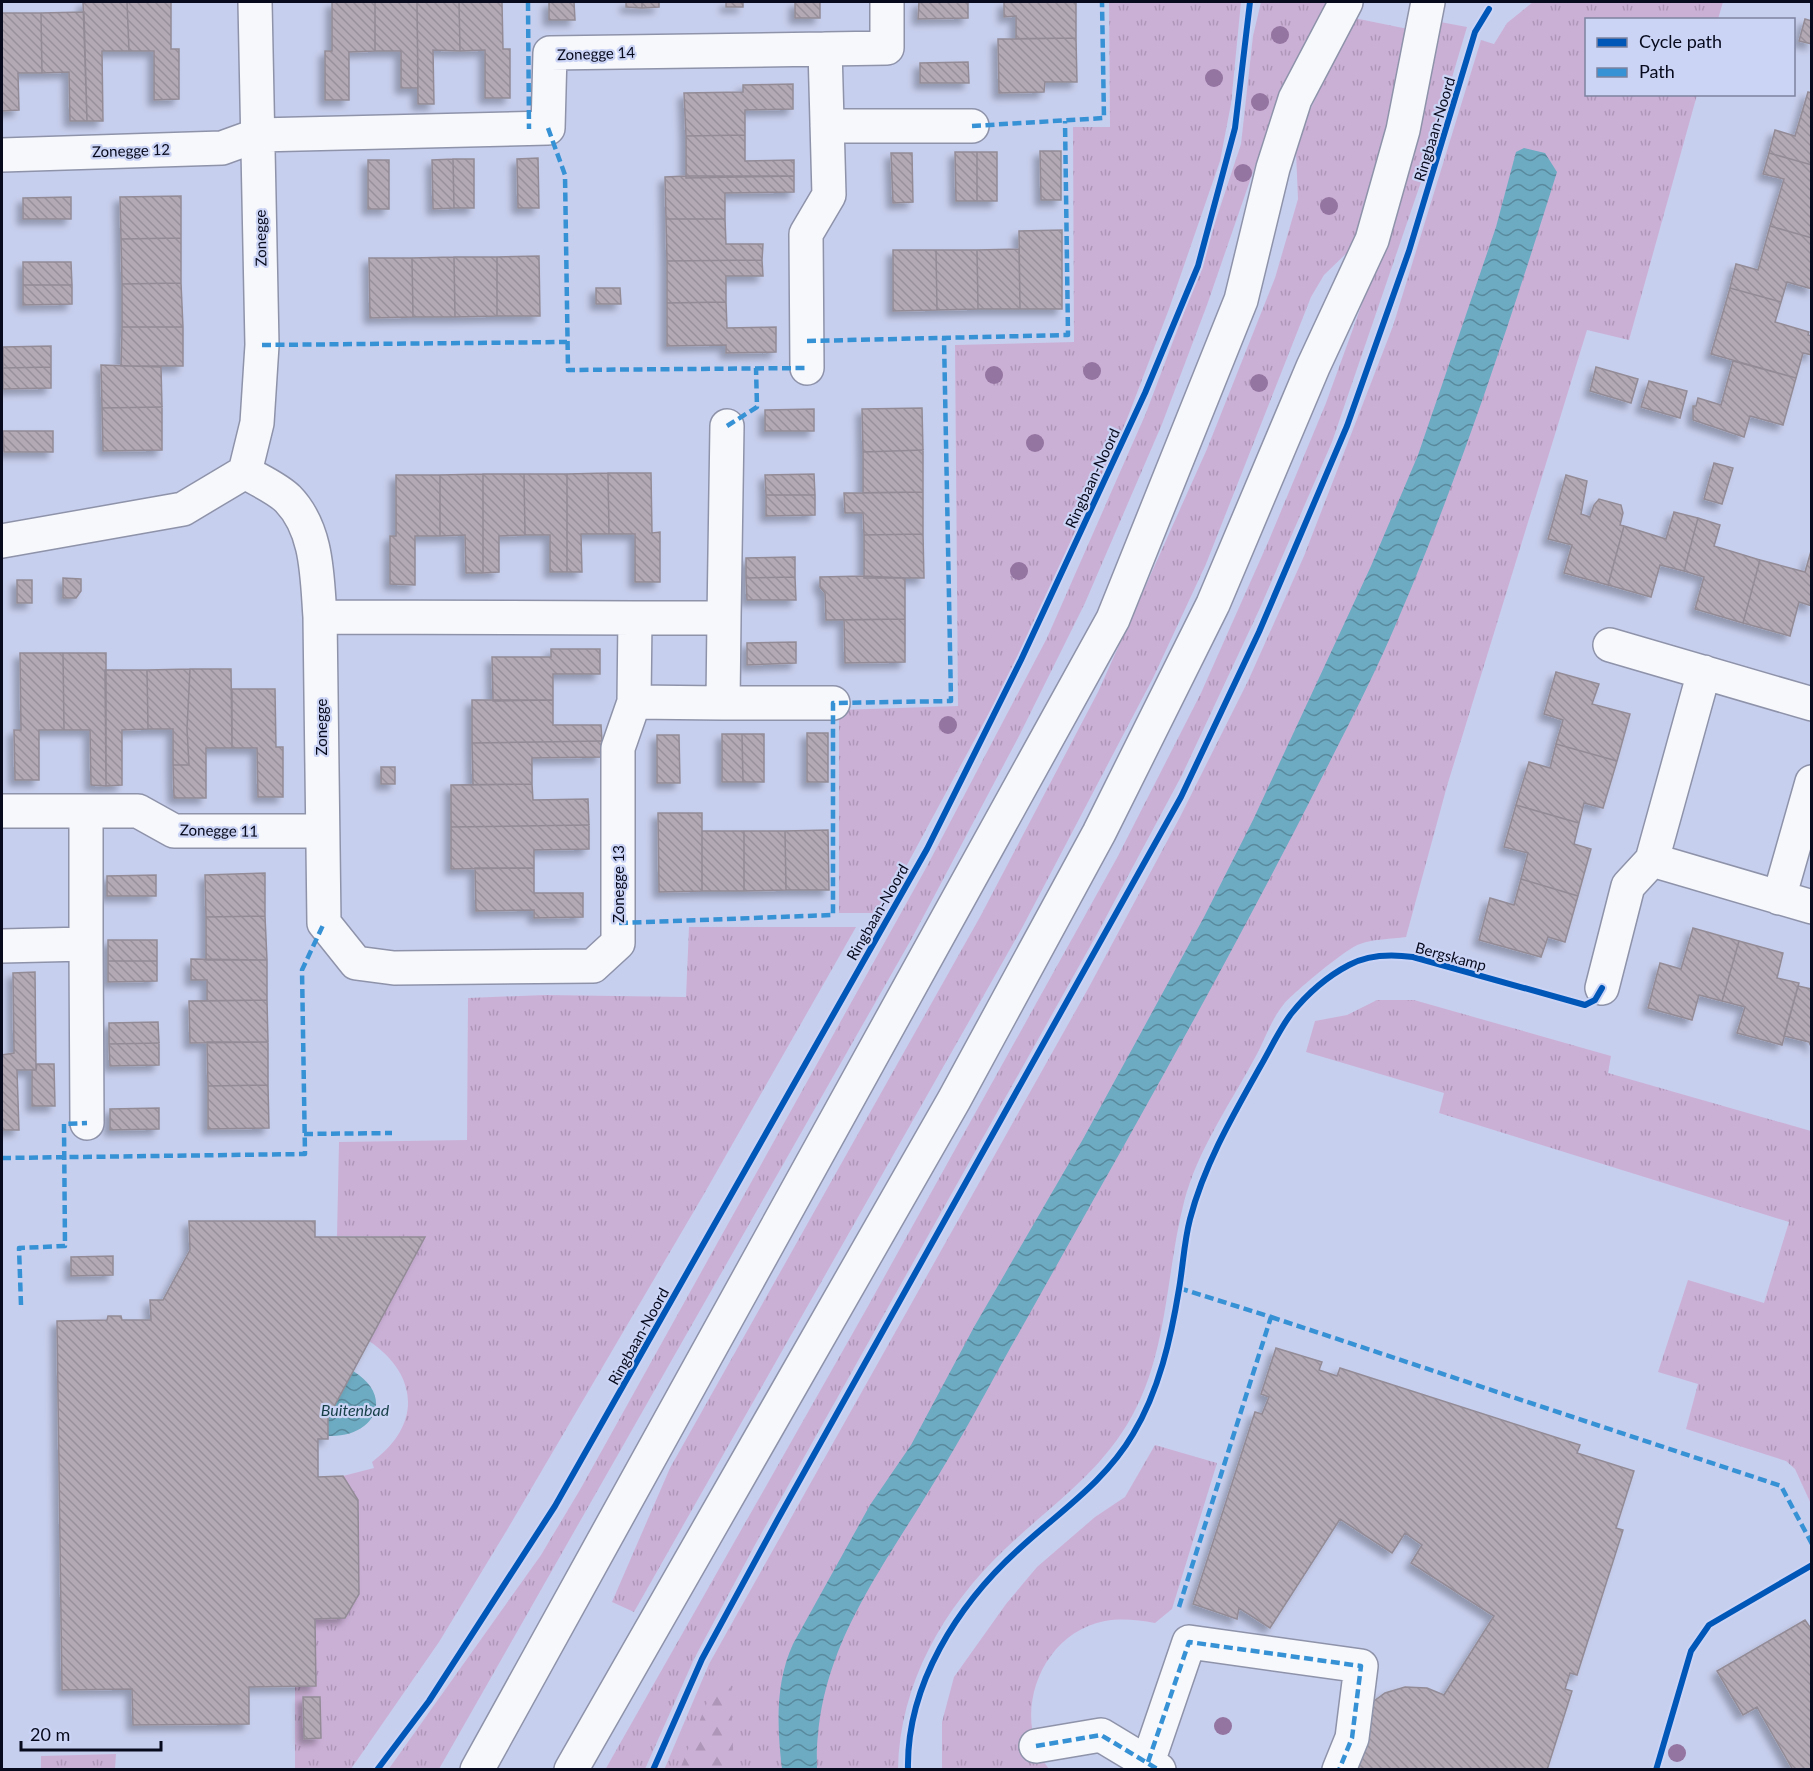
<svg xmlns="http://www.w3.org/2000/svg" width="1813" height="1771" font-family="Lato,sans-serif">
<style>
.grass{fill:url(#grass-tufts)}
.forest{fill:url(#forest-firs)}
.water{fill:url(#water-waves)}
.building{fill:url(#building-back-hatch);stroke:#938c97;stroke-width:1.5;filter:url(#shadow)}
.lines{fill:none;stroke-linecap:round;stroke-linejoin:round}
.minor-casing{stroke:#8e93aa;stroke-width:36}
.major-casing{stroke:#8e93aa;stroke-width:36}
.minor{stroke:#f7f8fc;stroke-width:33}
.major{stroke:#f7f8fc;stroke-width:33}
.quiet{stroke:#3791d5;stroke-width:4.5;stroke-dasharray:9 4.5;stroke-linecap:butt}
.cycleway-casing{stroke:#cbd4f5;stroke-width:10}
.cycleway{stroke:#0057b8;stroke-width:6}
.tree{fill:#9474a0}
.labels{text-anchor:middle;dominant-baseline:central;stroke-width:4.5;stroke-linejoin:round;paint-order:stroke}
.street-label{font-size:15px;fill:#070a1d;stroke:#cbd4f5}
.water-label{font-size:16px;font-style:italic;fill:#163e47;stroke:#cbd4f5}
</style>
<defs>
<pattern id="grass-tufts" width="24" height="20" patternUnits="userSpaceOnUse" patternTransform="scale(1.5)"><rect width="24" height="20" fill="#cbb0d6"/><path d="M3 7l-1-3M5 7V3M7 7l1-3M15 17l-1-3M17 17v-4M19 17l1-3" fill="none" stroke="#ad96b7"/></pattern>
<pattern id="forest-firs" width="22" height="20" patternUnits="userSpaceOnUse" patternTransform="scale(1.5)"><rect width="22" height="20" fill="#cbb0d6"/><path d="M5 1l3.5 6h-7zM16 11l3.5 6h-7z" fill="#ad96b7"/></pattern>
<pattern id="water-waves" width="16" height="10" patternUnits="userSpaceOnUse" patternTransform="scale(1.5)"><rect width="16" height="10" fill="#6dabc2"/><path d="M0 5q4-4 8 0t8 0" fill="none" stroke="#58899d"/></pattern>
<pattern id="building-back-hatch" width="6" height="6" patternUnits="userSpaceOnUse" patternTransform="scale(1.5)"><rect width="6" height="6" fill="#b2a9b4"/><path d="M-1 5l2 2M0 0l6 6M5-1l2 2" fill="none" stroke="#98909a"/></pattern>
<filter id="shadow"><feDropShadow dx="-5.5" dy="5.5" stdDeviation="3" flood-color="#0004"/></filter>
</defs>
<rect width="100%" height="100%" fill="#c7cfee"/>
<!-- grass -->
<path class="grass" d="M1109,2H1241L1231,104L1220,161L1169,309L1127,419L1084,520L1016,663L881,913H839V710L958,706L955,345L1074,342L1073,127H1110Z
M1261,2H1327L1282,88L1207,305L1162,424L1085,603L1019,736L912,938L439,1769L388,1770L541,1555L581,1488L926,868L1047,638L1146,413L1195,283L1241,144L1253,36Z
M1533,2H1723L1718,19L1586,20V94L1697,95L1629,340L1587,330L1447,786L1406,937C1391,939 1374,939 1360,944C1348,947 1293,993 1284,1004C1272,1018 1265,1039 1257,1054C1232,1101 1197,1150 1184,1202C1166,1272 1168,1351 1132,1416C1100,1474 1051,1505 1005,1549C943,1608 900,1683 898,1769L664,1770L709,1664L1089,987L1179,819L1248,681L1304,556L1393,326L1481,40L1494,44L1507,23Z
M1354,18L1408,29L1391,124L1355,245L1324,275L1311,297L1206,564L1153,678L1022,928L634,1612L612,1602L670,1468L980,917L1098,692L1207,449L1275,278L1298,199L1296,152L1301,129Z
M1435,21L1467,27L1421,182L1332,442L1260,608L1182,775L1097,934L756,1543L694,1659L645,1769L605,1770L867,1308L1118,856L1201,693L1269,540L1326,403L1371,279Z
M689,927H856L704,1194L507,1530L439,1642L351,1769L295,1770V1687L316,1686L315,1619L345,1618L359,1594L358,1500L343,1476L374,1468L372,1462C422,1425 419,1375 369,1341L425,1237L337,1236L339,1142L467,1140L468,998L545,995L686,997Z
M1377,1000H1414L1611,1056L1608,1073L1811,1131V1504L1795,1469L1786,1461L1686,1429L1698,1384L1658,1372L1688,1280L1764,1303L1789,1222L1439,1113L1444,1093L1306,1052L1315,1021L1347,1015Z
M1155,1445L1217,1463L1172,1609L1155,1623C1138,1620 1122,1618 1105,1621C1040,1633 1009,1718 1049,1769L942,1770V1722L954,1677L1006,1604L1037,1567L1095,1517L1125,1497Z
M116,1754L115,1769H41V1756Z"/>
<!-- forest -->
<path class="forest" d="M730,1682L734,1769H680L715,1683Z"/>
<!-- water -->
<path class="water" d="M1524,148L1545,153L1557,172C1510,322 1461,472 1399,617C1375,674 1346,730 1318,785C1219,981 1109,1171 1002,1363C978,1407 954,1451 927,1494C872,1584 814,1659 817,1769H782C777,1728 775,1683 793,1644L870,1505L911,1445L974,1327L1083,1139L1204,917L1253,820L1371,566L1418,455L1496,227L1516,152Z
M353,1371C396,1397 374,1438 328,1436V1418Z"/>
<!-- building -->
<path class="building" d="M83,2H127L129,51H102L103,121H87Z
M127,2H171V49H179V99L154,100V51H129Z
M332,2H375V51L349,52V100H325V51H332Z
M375,2H417L418,88H401V51H375Z
M417,2H459L460,51L433,50L434,104H418Z
M459,2H502L503,49H510V98H485V50L460,51Z
M549,2H574L575,20H549Z
M626,2H642V8L626,7Z
M642,2H659V7L642,8Z
M726,2H743V7H726Z
M795,2H820V18H795Z
M919,2H968V18L918,19Z
M1004,2H1076V38L1016,39V16L1004,17Z
M84,12L87,121H70L69,72L42,73L41,13Z
M2,13H41L42,73H18L19,110L2,111Z
M1805,19L1812,21V44L1799,41Z
M1076,38L1077,82H1045L1044,92L999,93L998,39Z
M968,62L969,83H920V63Z
M793,84V109L745,110V135L686,136L684,93L743,92V85Z
M1808,92L1812,93V165L1769,153L1775,130L1795,136Z
M745,135V161L794,160V176L686,178V136Z
M1040,151H1061V200H1041Z
M955,152H977V201H956Z
M977,152H997V201H977Z
M891,153H912L913,202L893,203Z
M1769,153L1812,165V238L1770,226L1784,179L1763,174Z
M538,158L539,208H518L517,159Z
M453,159H474V208H454Z
M453,159L454,208L433,209L432,160Z
M368,160H389V209H368Z
M686,176H794V192L725,193V219H666L665,177Z
M181,196V238L121,239L120,197Z
M71,197V219H23V198Z
M666,219H725L726,244H763L762,260L667,261Z
M1770,226L1812,238V289L1787,282L1781,302L1730,288L1736,264L1758,270Z
M1062,230V309H1020L1019,231Z
M181,238V283L122,284L121,239Z
M1019,249L1020,309H978L977,250Z
M893,250H936L937,310L893,311Z
M936,250H977L978,309L937,310Z
M539,256L540,316H497V257Z
M454,257L455,317H413L412,258Z
M454,257H497V316L455,317Z
M369,258H412L413,317L370,318Z
M762,260L763,276H726V302L667,303V261Z
M23,262H71L72,285H23Z
M181,283L183,327H122V284Z
M23,285H72V304L23,305Z
M596,288H620L621,304H596Z
M1730,288L1781,302L1775,322L1809,332L1808,335L1812,336V355L1803,353L1796,378L1711,354Z
M726,302L727,328L776,327V352L726,353V345L667,346V303Z
M122,327H183V366H121Z
M51,346V367L3,368V347Z
M1733,361L1796,378L1783,425L1750,416L1744,437L1693,420V406H1696L1698,398L1721,405Z
M101,365L161,367L162,407L102,408Z
M51,367V388L3,389V368Z
M1596,367L1638,379L1631,403L1590,391Z
M1649,381L1687,391L1680,418L1641,407Z
M162,407V450L103,451L102,408Z
M922,408L923,450L863,452L862,409Z
M814,409V431H765V410Z
M3,431H53V452H4Z
M923,450V492L863,493V452Z
M1714,463L1733,468L1722,504L1704,499Z
M608,473L609,534H581L582,572H567V474Z
M608,473H651L652,533L660,532V582H635V534H609Z
M483,474V573H466L465,535L440,536V475Z
M483,474H524L525,535L499,536V572L483,573Z
M524,474H567V572H550V535H525Z
M814,474L815,495H766L765,475Z
M396,475H440V536H415V585L390,584V536H396Z
M1566,475L1587,481L1581,514L1590,517L1594,505L1599,499L1621,505L1623,513L1620,525L1624,526L1608,585L1564,573L1572,545L1548,539Z
M923,492V534L864,535L863,513H845L844,493Z
M766,495H815V515L766,516Z
M1674,512L1698,518L1684,571L1660,565L1651,597L1608,585L1624,526L1666,539Z
M1698,518L1720,525L1714,546L1760,560L1743,623L1695,609L1704,577L1684,571Z
M923,534L924,578H864V535Z
M1811,551L1812,606L1799,602L1790,636L1743,623L1760,560L1805,572Z
M795,557V577L746,578V558Z
M864,576L905,578V619L826,620L825,593L820,587V577Z
M795,577L796,600H747L746,578Z
M63,578L81,579V591L76,598H63Z
M17,580H32V603H17Z
M905,619V662L845,663L844,620Z
M796,642V663L747,665V643Z
M551,649H600V674H553V700L493,701L492,657H551Z
M20,653H63L64,730H39V780H15L14,730H21Z
M63,653H106V786L91,785L90,730H64Z
M190,669L187,729L189,765H173V729H148L147,670Z
M190,669H231L232,748H206V798H174L173,765H189L187,729Z
M105,670H147L148,729L122,730V785L106,786Z
M1556,672L1599,684L1592,704L1630,714L1617,761L1556,744L1563,720L1544,714Z
M232,689H275L276,747H283V797H258L257,748H232Z
M472,700H553V725H601L602,741L472,743Z
M807,733H828V782H807Z
M722,734H742L743,782H722Z
M742,734H764V782H743Z
M657,735H679L680,783H657Z
M602,741L601,757L532,758V784L473,785L472,743Z
M1556,744L1617,761L1603,808L1584,803L1579,823L1516,805L1529,762L1550,768Z
M381,767H395V784H381Z
M532,784L533,800L588,799L589,825L451,827V785Z
M1516,805L1579,823L1574,844L1591,849L1578,896L1521,879L1528,853L1504,847Z
M658,813H702V891L659,892Z
M589,825V849L534,850V868L451,869V827Z
M828,830L829,890H786L785,831Z
M702,831H744V891H702Z
M744,831H785L786,890L744,891Z
M475,868H534V893H583V917L534,918V910L476,911Z
M265,873V916L206,917L205,875Z
M156,875V896H107V876Z
M1521,879L1578,896L1565,942L1548,937L1541,957L1479,940L1490,898L1514,905Z
M265,916L267,960H206V917Z
M1693,928L1739,941L1722,1001L1699,995L1692,1020L1648,1008L1660,963L1681,969Z
M108,940H157V961H108Z
M1739,941L1783,953L1777,978L1799,983L1782,1045L1737,1033L1745,1007L1722,1001Z
M191,959L267,960V1000L207,1001V980H191Z
M108,961H157V981L108,982Z
M35,972L36,1070H17L19,1130H2V1055L14,1053L13,973Z
M1798,986L1812,989V1049L1809,1042L1784,1036Z
M267,1000L268,1042L190,1043L189,1001Z
M158,1022L159,1043L109,1044V1023Z
M207,1042H268V1085L208,1086Z
M159,1043V1065L110,1066L109,1044Z
M37,1064H54L55,1106H32V1070H36Z
M268,1085L269,1128L208,1129V1086Z
M159,1108V1129L110,1130V1109Z
M189,1221H315V1237H425L328,1418V1439H318V1477L343,1476L358,1500L359,1594L345,1618L315,1619L316,1686L249,1687V1724L133,1725L132,1689L62,1690L57,1321L107,1320L108,1316H121L122,1320H151L150,1300H163L190,1250Z
M113,1256V1275L71,1276V1257Z
M1276,1348L1322,1362L1319,1370L1337,1376L1340,1368L1580,1445L1577,1453L1634,1471L1616,1528L1623,1530L1577,1675L1570,1673L1565,1689L1572,1691L1547,1770H1359L1356,1765L1370,1704L1385,1693L1405,1687L1427,1688L1444,1695L1494,1616L1411,1563L1422,1545L1405,1533L1392,1553L1340,1519L1270,1628L1239,1608L1237,1619L1193,1604L1255,1412L1262,1414L1269,1397L1261,1394Z
M1805,1620L1812,1630V1770H1793L1757,1707L1743,1715L1717,1671Z
M303,1697H320L321,1738L304,1739Z"/>
<g class="lines">
<defs>
<path id="minor" d="M825,49L887,48V2
M827,126H972
M2,155L222,148L258,135L548,128L550,53L825,49L829,195L806,234L807,368
M245,472C258,480 277,488 288,499C318,530 317,577 320,617L324,923L356,963L394,968L593,966L618,943V748L634,702L635,618L320,617
M2,541L183,509L245,472L257,423L262,345L255,2
M724,618L727,426
M1610,645L1812,704
M634,702L723,703L724,618H635
M723,703H833
M2,811H138L174,831H321
M1652,860L1812,907
M1779,898L1812,782
M86,944L87,1123
M2,946L86,944V811
M1602,988L1628,886L1652,860L1704,672
M1036,1746L1101,1735L1159,1770
M1148,1762L1189,1642L1361,1666L1352,1738L1339,1770"/>
<path id="major" d="M477,1770L1113,619L1241,300L1273,168L1295,99L1346,2
M571,1770L954,1100L1099,833L1213,604L1313,367L1372,240L1403,130L1428,2"/>
</defs>
<!-- minor casing -->
<use href="#minor" class="minor-casing"/>
<!-- major casing -->
<use href="#major" class="major-casing"/>
<!-- minor -->
<use href="#minor" class="minor"/>
<!-- major -->
<use href="#major" class="major"/>
<!-- quiet -->
<path class="quiet" d="M528,2L529,129
M972,126L1104,118L1102,2
M548,128L565,175L568,370L807,368
M807,341L1068,335L1065,121
M262,345L567,342
M727,426L757,407L756,368
M619,923L833,915V703L951,701L944,338
M304,1134L392,1133
M2,1158L305,1154L302,970L324,923
M21,1305L19,1248L65,1246L64,1124L87,1123
M1271,1317L1781,1486L1812,1544
M1179,1607L1271,1317L1179,1288
M1036,1746L1101,1735L1159,1770
M1148,1762L1189,1642L1361,1666L1352,1738L1339,1770"/>
<defs>
<path id="cycleway" d="M377,1770L429,1701L555,1506L927,849L1021,660L1145,393L1198,266L1235,128L1250,2
M653,1770L702,1659L778,1519L1181,797L1259,632L1347,426L1409,251L1475,32L1489,9
M908,1770C906,1685 958,1604 1019,1549C1059,1512 1105,1482 1133,1434C1159,1391 1171,1338 1179,1289C1183,1266 1184,1242 1190,1219C1204,1165 1233,1115 1260,1067C1270,1050 1279,1030 1291,1014C1307,994 1326,977 1349,965C1369,954 1391,954 1413,957L1585,1005L1595,1000L1602,988
M1656,1770L1691,1651L1709,1625L1812,1565"/>
</defs>
<!-- cycleway casing -->
<use href="#cycleway" class="cycleway-casing"/>
<!-- cycleway -->
<use href="#cycleway" class="cycleway"/>
</g>
<!-- trees -->
<g class="tree">
<circle cx="1280" cy="35" r="9"/>
<circle cx="1214" cy="78" r="9"/>
<circle cx="1260" cy="102" r="9"/>
<circle cx="1243" cy="173" r="9"/>
<circle cx="1329" cy="206" r="9"/>
<circle cx="1092" cy="371" r="9"/>
<circle cx="994" cy="375" r="9"/>
<circle cx="1259" cy="383" r="9"/>
<circle cx="1035" cy="443" r="9"/>
<circle cx="1019" cy="571" r="9"/>
<circle cx="948" cy="725" r="9"/>
<circle cx="1223" cy="1726" r="9"/>
<circle cx="1677" cy="1753" r="9"/>
</g>
<g class="labels">
<!-- street labels -->
<g class="street-label">
<text transform="translate(596 53) rotate(-2)">Zonegge 14</text>
<text transform="translate(1434 129) rotate(-73)">Ringbaan-Noord</text>
<text transform="translate(131 150) rotate(-2)">Zonegge 12</text>
<text transform="translate(260 238) rotate(-91)">Zonegge</text>
<text transform="translate(1092 478) rotate(-65)">Ringbaan-Noord</text>
<text transform="translate(321 727) rotate(-90)">Zonegge</text>
<text transform="translate(219 830) rotate(1)">Zonegge 11</text>
<text transform="translate(618 884) rotate(-90)">Zonegge 13</text>
<text transform="translate(877 912) rotate(-60)">Ringbaan-Noord</text>
<text transform="translate(1451 956) rotate(15)">Bergskamp</text>
<text transform="translate(638 1336) rotate(-61)">Ringbaan-Noord</text>
</g>
<!-- water labels -->
<g class="water-label">
<text x="355" y="1409">Buitenbad</text>
</g>
</g>
<!-- border -->
<rect width="1813" height="1771" fill="none" stroke="#070a1d" stroke-width="6"/>
<!-- legend -->
<rect x="1585" y="18" width="210" height="78" fill="#cbd4f5" stroke="#7d839f" stroke-width="1.5"/>
<rect x="1597" y="38" width="30" height="9" fill="#0057b8" stroke="#7d839f" stroke-width="1.5"/>
<text x="1639" y="48" font-size="18" fill="#070a1d">Cycle path</text>
<rect x="1597" y="68" width="30" height="9" fill="#3791d5" stroke="#7d839f" stroke-width="1.5"/>
<text x="1639" y="78" font-size="18" fill="#070a1d">Path</text>
<!-- scale -->
<path d="M21 1741v9h140v-9" fill="none" stroke="#070a1d" stroke-width="3"/>
<text x="30" y="1741" font-size="18" fill="#070a1d" stroke="#cbd4f5" stroke-width="4.5" paint-order="stroke">20 m</text>
</svg>
